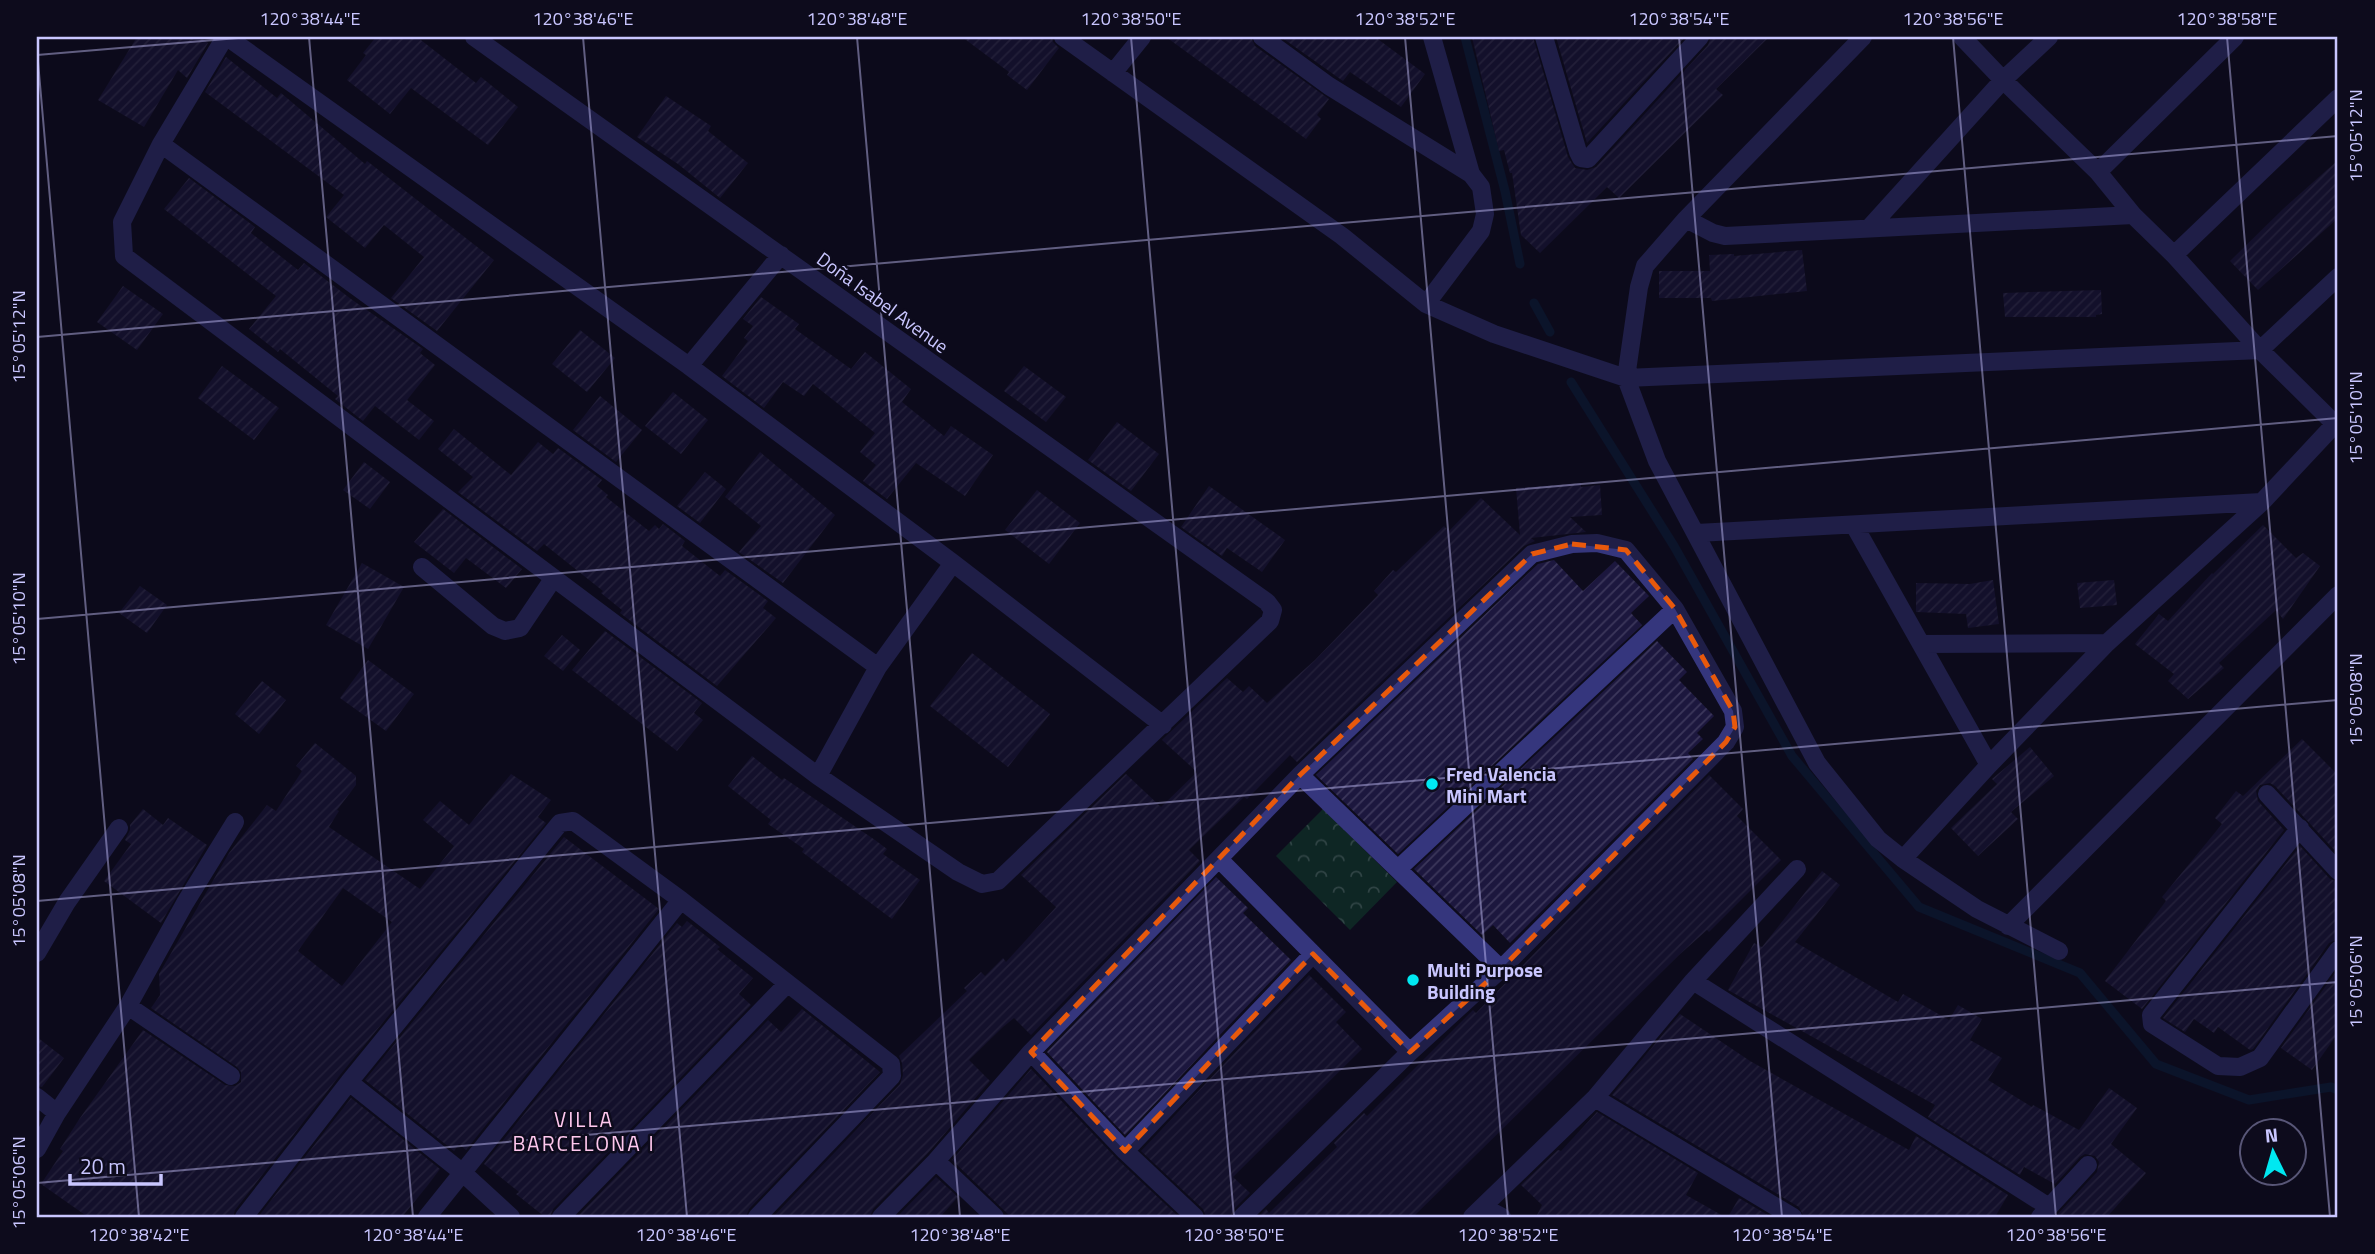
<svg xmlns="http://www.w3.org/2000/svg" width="2375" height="1254" font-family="'Titillium Web',sans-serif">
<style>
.forest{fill:url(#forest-crowns)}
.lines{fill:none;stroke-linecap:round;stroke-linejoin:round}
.stream{stroke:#091f3d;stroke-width:9}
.building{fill:url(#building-hatch);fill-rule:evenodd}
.lane{stroke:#35367d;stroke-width:18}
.street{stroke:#35367d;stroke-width:18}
.marked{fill:none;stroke:#e8590c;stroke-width:5;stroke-dasharray:14 9;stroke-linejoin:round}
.ticks{fill:none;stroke:#c9c6ff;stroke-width:2;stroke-opacity:0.45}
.poi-dot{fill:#00e8f1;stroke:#0d0b1c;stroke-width:2.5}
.labels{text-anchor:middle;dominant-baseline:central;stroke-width:5;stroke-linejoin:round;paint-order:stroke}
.street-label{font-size:19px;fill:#c9c6ff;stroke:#0d0b1c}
.poi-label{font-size:19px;font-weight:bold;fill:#c9c6ff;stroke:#0d0b1c;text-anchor:start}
.neighbourhood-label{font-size:21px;letter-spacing:2px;fill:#ffc8ee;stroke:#0d0b1c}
.neatline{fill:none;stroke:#c9c6ff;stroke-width:2.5}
.ticks-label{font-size:18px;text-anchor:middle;fill:#c9c6ff}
</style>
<defs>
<pattern id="forest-crowns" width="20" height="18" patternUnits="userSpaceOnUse" patternTransform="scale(1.75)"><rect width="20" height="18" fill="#0e2624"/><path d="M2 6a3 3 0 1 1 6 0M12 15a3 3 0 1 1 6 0" fill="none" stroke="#304445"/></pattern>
<pattern id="building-hatch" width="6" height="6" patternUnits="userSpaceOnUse" patternTransform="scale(1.75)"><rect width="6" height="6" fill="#1c173e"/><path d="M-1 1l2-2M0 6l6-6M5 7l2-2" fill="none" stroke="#3c375b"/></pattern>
</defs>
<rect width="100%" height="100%" fill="#0d0b1c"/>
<!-- forest -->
<path class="forest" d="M1323,809L1397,882L1350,930L1276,856Z"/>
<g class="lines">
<!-- stream -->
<path class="stream" d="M1465,37L1505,191L1520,264
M1534,303L1550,332
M1571,382L1674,546L1792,756L1919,907L2080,973L2156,1064L2249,1100L2331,1087L2338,1090"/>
</g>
<!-- building -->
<path class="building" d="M137,37H201L208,43L187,78L178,70L144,127L98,100Z
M376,37H417L476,83L481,77L518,107L488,145L411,88L390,114L347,80L366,55L363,53Z
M962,37H1052L1053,42L1059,48L1027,90L1007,75L1009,72Z
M1166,37H1251L1255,46L1329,99L1317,115L1321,119L1306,139Z
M1281,37H1375L1425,74L1401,107L1350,72L1343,81Z
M1472,37H1533L1568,157L1575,168L1587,170L1596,167L1708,45L1711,37H1769L1716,89L1723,95L1619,198L1607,187L1540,253L1521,235L1512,173H1510L1504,150L1499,151Z
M1556,37H1685L1587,143Z
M226,57L277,98L281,93L365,164L367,161L494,260L437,331L391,298L424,257L384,225L365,248L326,217L344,195L205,92Z
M666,96L711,126L708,131L748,163L720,198L678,164L637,137Z
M2338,160V218L2258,290L2230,261L2283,209Z
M189,178L255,227L251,233L298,270L304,263L351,299L423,349L420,353L435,365L407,400L434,421L419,440L375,406L363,421L335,399L338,396L280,349L278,352L249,329L276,296L164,209Z
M1802,250L1807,291L1712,301L1711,298H1659V271H1710L1709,255L1734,254V256Z
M123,286L163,314L137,350L97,322Z
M2101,290L2102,314L2096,315V317H2005L2003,293Z
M761,297L799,324L795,329L851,369L865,352L911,389L902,402L944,436L951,426L993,455L965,496L916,463L887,499L863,481L876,465L860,452L875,433L813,384L804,396L783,382L764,408L722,376L748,341L744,338L753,326L743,319Z
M580,330L615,358L587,392L552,364Z
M222,366L279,408L254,440L198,398Z
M1024,366L1066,397L1046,422L1004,391Z
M673,392L708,420L681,454L645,426Z
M600,396L642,430L616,462L573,430Z
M1117,422L1159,454L1131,491L1088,460Z
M454,429L511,475L538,442L553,454L558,448L602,480L597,486L608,495L606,497L649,531L655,525L659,529L663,524L685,541L682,546L720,576L725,570L768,601L763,608L776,618L717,686L620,613L622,610L601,593L603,591L544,544L537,551L458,492L473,477L438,449Z
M760,452L835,515L783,583L739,552L761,526L725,497Z
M364,462L390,482L370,509L343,490Z
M705,472L726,489L700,523L677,506Z
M1581,483V487L1600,485L1602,515L1570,517L1586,532L1531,538L1535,541L1524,546L1297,762L1290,755L1247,799L1244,797L1189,850L1200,861L1031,1035L1014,1018L1003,1027L969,1060L990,1081L928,1153L873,1209L870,1217H773L900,1084L903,1075L902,1063L899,1056L967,991L964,988L981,972L985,976L1003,958L1006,962L1056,907L1021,875L1126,774L1161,807L1197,772L1162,740L1227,678L1243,692L1249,686L1267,703L1315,660L1378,595L1374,591L1393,570L1396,572L1444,526L1449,531L1481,498L1520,535L1516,488Z
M1209,486L1285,540L1262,572L1227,548L1222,556L1181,527Z
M1037,490L1080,523L1049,564L1005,530Z
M443,509L522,569L506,588L466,558L454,573L414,542Z
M2263,525L2296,558L2303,553L2320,566L2283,619L2276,610L2219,663L2224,668L2188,699L2168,681L2174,674L2135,644L2159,614L2168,621L2212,573L2213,574Z
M1554,560L1583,591L1615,561L1649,596L1631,613L1642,625L1398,854L1316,775L1538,564Z
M362,563L404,587L368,649L326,625Z
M1993,580L1999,624L1968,628L1966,614L1916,612V583L1970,584Z
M2114,580L2117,605L2080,608L2077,583Z
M140,586L167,605L147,633L119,613Z
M605,631L702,703L694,713L703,720L677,751L572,670Z
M562,635L580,650L563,671L544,656Z
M1657,641L1687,672L1679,680L1714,716L1697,733L1703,739L1688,753L1693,759L1510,943L1493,925L1482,935L1414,869Z
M972,653L1050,714L1008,767L930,706Z
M368,660L414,694L386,731L340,698Z
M262,681L286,700L259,734L235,714Z
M2302,739L2338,775V854L2275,786L2270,783L2260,785L2256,791L2258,801L2284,830L2142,1009L2105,981L2166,901L2162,897L2222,824L2215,818L2236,791L2243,796Z
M315,743L356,776V785L337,810L339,811L329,827L420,889L454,846L423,820L440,801L469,825L511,774L551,800L538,817L546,823L340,1075L235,1210L233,1217H88L41,1184L63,1151L60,1149L80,1118L143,1030L225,1085L235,1086L241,1082V1072L237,1067L151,1008L160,995L159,974L229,853L267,805L276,811L302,771L296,766ZM343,888L392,922L342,986L298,951Z
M2030,747L2054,776L2011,812L2018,819L1978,856L1951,828L1997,784L1992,779Z
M752,756L782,780L784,778L875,840L887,849L883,854L920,880L892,919L802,852L804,849L768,824L771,820L728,786Z
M1709,775L1743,809L1737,816L1781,860L1709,932L1707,930L1679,955L1413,1217H1258L1266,1209L1269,1213L1337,1147L1334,1143L1364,1113L1367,1116L1473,1010L1476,1013Z
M143,809L163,825L168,818L207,845L161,923L104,881L131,844L125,840L130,830V825Z
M564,837L659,909L466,1150L459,1144L454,1151L365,1080Z
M2300,846L2330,879L2338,882V939L2329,943L2253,1049L2250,1050L2218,1027L2214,1033L2194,1019L2185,1032L2163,1018Z
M1822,871L1840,885L1795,942L1898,1002L1903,994L1949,1020L1958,1005L1982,1019L1970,1040L2002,1058L1988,1080L2032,1107L2033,1105L2079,1130L2109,1088L2137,1108L2111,1144L2146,1173L2107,1217H2055L2097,1172L2099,1162L2095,1156L2085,1154L2080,1157L2055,1184L2024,1167L2020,1175L1928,1117L1935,1105L1728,990L1754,943L1762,947Z
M1216,877L1248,908L1243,913L1291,960L1125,1135L1047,1052Z
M687,921L720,947L717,949L753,978L739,994L751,1005L553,1209L550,1217H545L516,1194L519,1192L484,1164L677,923L682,927Z
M2338,969V1033L2312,1070L2281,1048Z
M1309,975L1346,1012L1336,1022L1362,1049L1233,1177L1250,1193L1234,1209L1231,1217H1206L1203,1209L1141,1151Z
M802,1009L880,1072L749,1209L746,1217H577L768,1020L781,1032Z
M1680,1014L1750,1061L1909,1150L1916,1136L2008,1195L1995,1217H1804L1799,1207L1612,1095Z
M37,1037L64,1058L42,1087L37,1086Z
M1031,1069L1117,1159L1179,1217H1011L952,1160Z
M351,1098L440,1169L428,1185L402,1217H258Z
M1597,1112L1698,1173L1686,1195L1725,1217H1536L1542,1205L1521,1185L1558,1150L1561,1151Z
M936,1177L958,1197L940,1217H897Z
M1739,1198L1771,1217H1728Z"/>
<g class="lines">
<!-- lane -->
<path class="lane" d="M422,567L493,626L505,631L520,628L553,579"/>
<!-- street -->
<path class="street" d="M225,37L161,144L122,222L124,256L818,776L958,872L982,884L998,881L1270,621L1273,610L1267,602L474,37
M227,37L689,366L953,563L1163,725
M1063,37L1342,236L1426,304L1494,334L1626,378L2260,350L2338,277
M1262,37L1329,86L1471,174
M1544,37L1578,152L1581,158L1588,159L1700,37
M1863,37L1686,219L1645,266L1639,287L1626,378L1657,461L1817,763L1878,839L1903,859L1977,909L2059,951
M1962,37L2003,80L2098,172L2133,215L2174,255L2260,350L2338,427
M1113,73L1142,37
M161,144L878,667
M2098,172L2235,37
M1686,219L1713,233L1725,236L2133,215
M1869,228L2003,80L2049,37
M2174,255L2338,98
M1426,304L1481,231L1485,214L1481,187L1471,174L1432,37
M689,366L781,255
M1854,525L1989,765
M1697,533L2262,502
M1921,644L2107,643
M1300,775L1501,969
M818,776L878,667L953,563
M2267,794L2338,871
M2300,828L2151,1015L2152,1024L2218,1066L2240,1067L2260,1058L2338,950
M1219,859L1410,1052
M1903,859L1989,765L2107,643L2262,502L2335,424
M1398,869L1675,609
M2008,926L2338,595
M37,953L67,902L119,828
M1693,981L2049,1207
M128,1006L231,1076
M1031,1052L1125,1151L1195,1217
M349,1082L463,1173L511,1217
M37,1097L57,1113
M1595,1098L1793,1217
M37,1149L57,1113L128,1006L185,903L235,822
M1125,1151L1313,954
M936,1161L995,1217
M1483,1207L1502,1217
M244,1217L349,1082L560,823L573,821L681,900L891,1064L892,1076L757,1217
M427,1217L681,900
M561,1217L787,984
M881,1217L936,1161L1031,1052L1300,775L1532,554L1572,544L1597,543L1626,550L1675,609L1733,711L1735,727L1726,742L1501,969L1410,1052L1242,1217
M1472,1217L1595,1098L1693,981L1797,869
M2040,1217L2088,1165"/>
</g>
<!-- marked area -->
<path d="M0 0H2375V1254H0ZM1572,544L1626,550L1675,609L1733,711L1735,727L1726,742L1501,969L1410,1052L1313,954L1125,1151L1031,1052L1300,775L1532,554Z" fill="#0d0b1c" fill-opacity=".55" fill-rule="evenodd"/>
<path class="marked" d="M1572,544L1626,550L1675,609L1733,711L1735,727L1726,742L1501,969L1410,1052L1313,954L1125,1151L1031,1052L1300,775L1532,554Z"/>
<!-- ticks -->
<path class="ticks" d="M309,37L413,1217M583,37L687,1217M857,37L960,1217M1131,37L1234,1217M1405,37L1508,1217M1679,37L1782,1217M1953,37L2056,1217M2227,37L2330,1217M37,50L139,1217M37,55L250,37M37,337L2338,136M37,619L2338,418M37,901L2338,700M37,1183L2338,982"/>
<!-- markers -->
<g class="poi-dot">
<circle cx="1432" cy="784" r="7"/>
<circle cx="1413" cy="980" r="7"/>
</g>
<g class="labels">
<!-- street labels -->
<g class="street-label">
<text transform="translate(883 302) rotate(36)">Doña Isabel Avenue</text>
</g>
<!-- poi labels -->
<g class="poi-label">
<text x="1446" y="773">Fred Valencia<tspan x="1446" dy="22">Mini Mart</tspan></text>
<text x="1427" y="969">Multi Purpose<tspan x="1427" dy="22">Building</tspan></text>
</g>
<!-- neighbourhood labels -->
<g class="neighbourhood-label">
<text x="584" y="1119">VILLA<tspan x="584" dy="24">BARCELONA I</tspan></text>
</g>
</g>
<!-- border -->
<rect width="2375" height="1254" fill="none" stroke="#0d0b1c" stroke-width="77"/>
<!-- north arrow -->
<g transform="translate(2273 1152) rotate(355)"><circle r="33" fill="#0d0b1c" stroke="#585677" stroke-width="2"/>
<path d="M0-5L12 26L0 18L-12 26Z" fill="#00e8f1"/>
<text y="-10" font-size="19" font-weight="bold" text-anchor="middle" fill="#c9c6ff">N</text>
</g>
<!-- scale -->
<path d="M70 1174v10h91v-10" fill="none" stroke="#c9c6ff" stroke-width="3.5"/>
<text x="80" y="1174" font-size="21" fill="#c9c6ff" stroke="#0d0b1c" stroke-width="5" paint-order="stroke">20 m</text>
<rect x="38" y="38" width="2298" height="1178" class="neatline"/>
<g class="ticks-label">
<text x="310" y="25">120°38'44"E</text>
<text x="583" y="25">120°38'46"E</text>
<text x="857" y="25">120°38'48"E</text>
<text x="1131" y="25">120°38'50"E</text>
<text x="1405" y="25">120°38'52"E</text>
<text x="1679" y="25">120°38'54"E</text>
<text x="1953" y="25">120°38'56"E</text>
<text x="2227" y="25">120°38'58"E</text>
<text transform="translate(2356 136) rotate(-90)" y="6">15°05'12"N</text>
<text transform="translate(19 337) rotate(-90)" y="6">15°05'12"N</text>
<text transform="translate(2356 418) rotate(-90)" y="6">15°05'10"N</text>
<text transform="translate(19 619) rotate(-90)" y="6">15°05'10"N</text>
<text transform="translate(2356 700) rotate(-90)" y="6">15°05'08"N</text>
<text transform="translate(19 901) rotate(-90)" y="6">15°05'08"N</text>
<text transform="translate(2356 982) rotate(-90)" y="6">15°05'06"N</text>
<text transform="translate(19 1183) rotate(-90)" y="6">15°05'06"N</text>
<text x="139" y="1241">120°38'42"E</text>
<text x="413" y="1241">120°38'44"E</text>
<text x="686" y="1241">120°38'46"E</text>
<text x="960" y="1241">120°38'48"E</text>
<text x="1234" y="1241">120°38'50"E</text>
<text x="1508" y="1241">120°38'52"E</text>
<text x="1782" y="1241">120°38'54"E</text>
<text x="2056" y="1241">120°38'56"E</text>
</g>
</svg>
